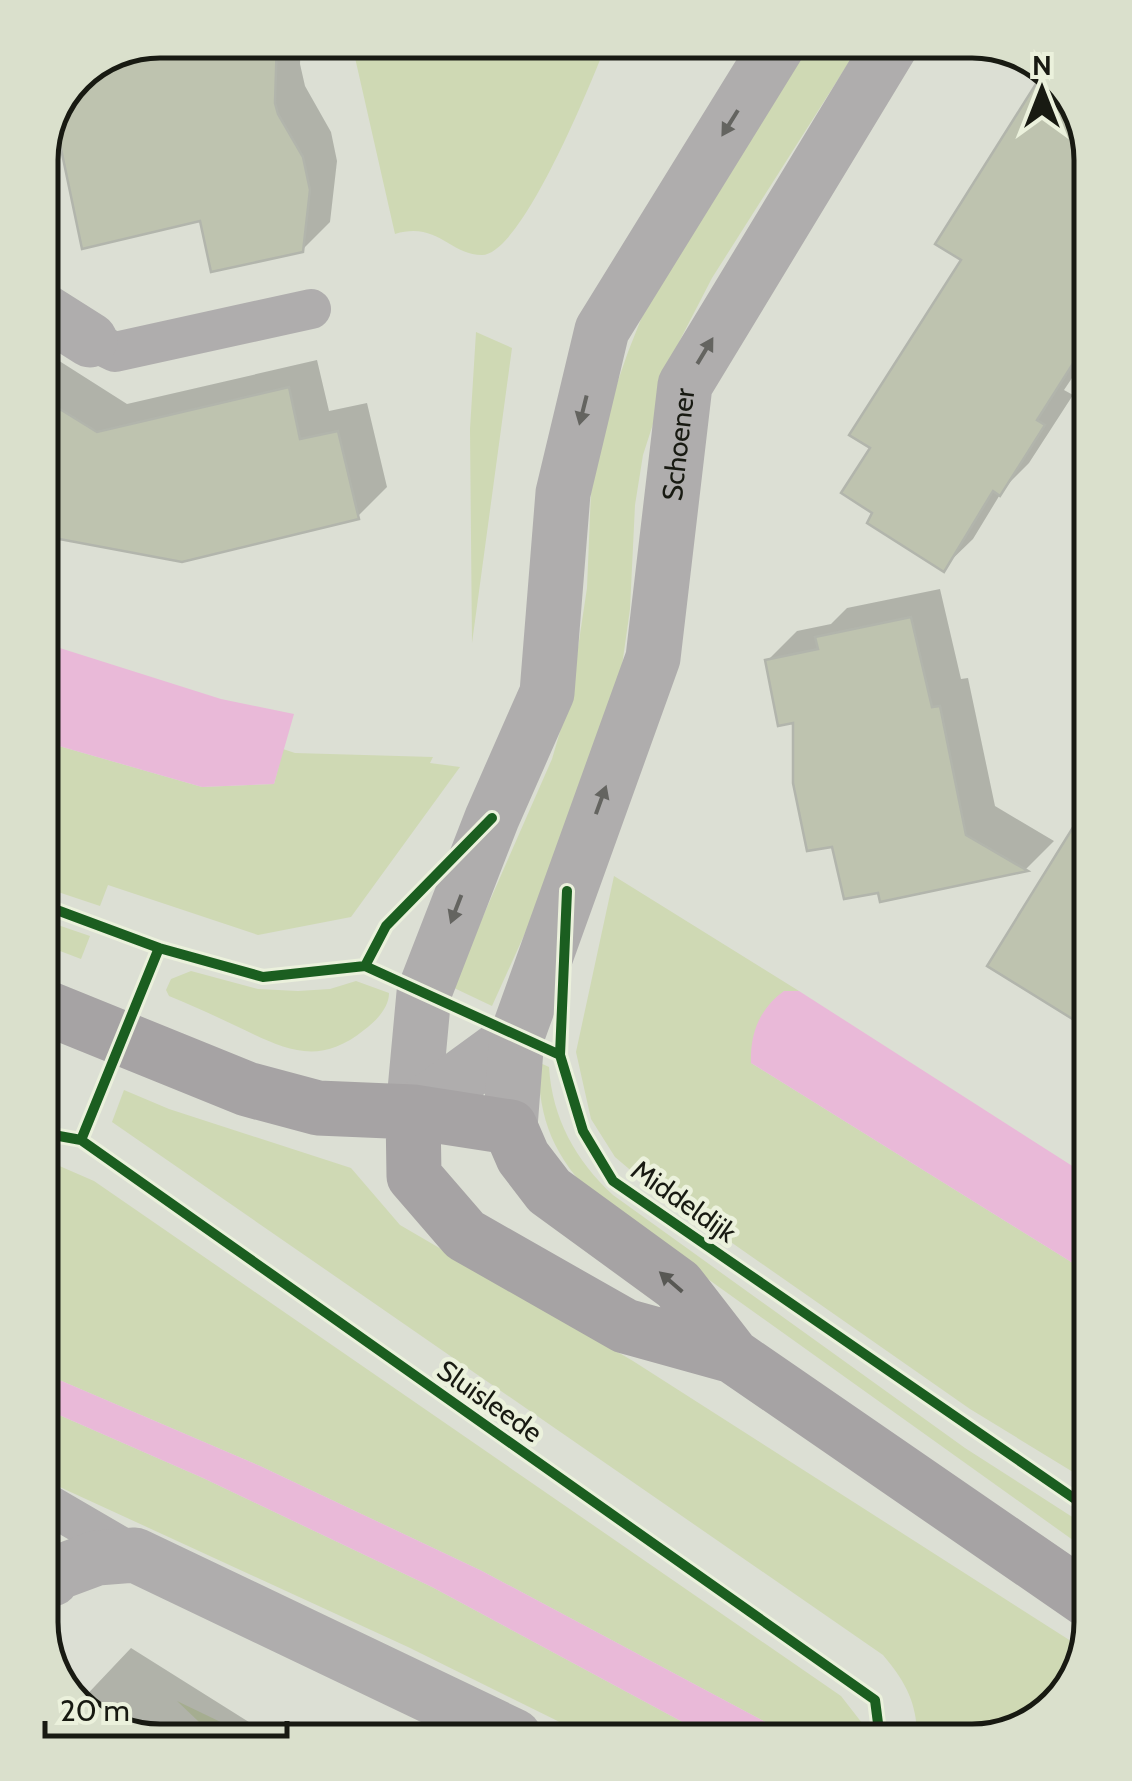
<svg xmlns="http://www.w3.org/2000/svg" width="1132" height="1781" font-family="Cabin,sans-serif">
<style>
.green{fill:#cfd9b4}
.water{fill:#e9b9d8}
.shadow{fill:#0003}
.building{fill:#bec3af;stroke:#b2b5ac;stroke-width:2.5}
.lines{fill:none;stroke-linecap:round;stroke-linejoin:round}
.lane{stroke:#afadad;stroke-width:40}
.street{stroke:#afadad;stroke-width:55}
.secondary{stroke:#a6a3a4;stroke-width:55}
.cycleway-casing{stroke:#ebf1dc;stroke-width:16}
.cycleway{stroke:#1b5e20;stroke-width:10}
.oneway{fill:#646460}
.oneway2{fill:#585854}
.labels{text-anchor:middle;dominant-baseline:central;stroke-width:9;stroke-linejoin:round;paint-order:stroke}
.street-label{font-size:28px;fill:#181a12;stroke:#ebf1dc}
.rim{fill:none;stroke:#181a12;stroke-width:5}
</style>
<rect width="100%" height="100%" fill="#dcdfd4"/>
<!-- green -->
<path class="green" d="M351,40H608C593,78 523,254 482,255C450,255 437,221 395,234Z
M809,40H863L712,278L680,340L643,455L635,505L630,609L619,687L574,825L492,1006L452,987L552,759L571,694L587,588L591,492L612,398L628,352L649,299L674,255Z
M476,332L512,348L472,643L470,429Z
M45,742L202,787L274,784L283,749L295,753L433,757L430,763L460,767L351,917L258,935L108,885L100,906L46,888Z
M614,876L799,991H784L751,1063L1089,1273L1091,1483L970,1409L642,1180L615,1157L591,1119L576,1052Z
M46,921L90,936L81,959L47,946Z
M191,971L258,989L298,991L330,989L356,981L389,993C389,1008 376,1021 364,1030C316,1069 281,1047 234,1025C213,1015 191,1005 169,996L166,990L171,979Z
M538,1062L549,1067C552,1118 576,1161 613,1195L965,1448L1091,1529V1553L596,1199C554,1156 539,1122 538,1062Z
M124,1090L169,1109L351,1168L400,1225L633,1361L1085,1650L1072,1688L1026,1728L917,1730C915,1698 903,1679 883,1655L112,1122Z
M48,1161L94,1181L841,1696L862,1723L863,1731L784,1732L482,1571L260,1466L50,1376Z
M50,1411L203,1478L432,1587L703,1733L586,1735L408,1647L51,1483Z
M177,1701L256,1739L218,1740Z"/>
<!-- water -->
<path class="water" d="M44,643L221,699L294,714L274,784L202,787L45,742Z
M784,991H799L1088,1176L1089,1273L751,1063C750,1034 759,1009 784,991Z
M50,1376L260,1466L482,1571L784,1732L703,1733L432,1587L203,1478L50,1411Z"/>
<!-- shadow -->
<path class="shadow" d="M159,40H301L300,64L305,86L331,132L337,161L330,222L302,250L202,218L84,246L57,116L75,75Z
M1047,69L1079,106L1081,307L1078,312L1081,314L1082,363L1064,390L1073,395L1029,463L1004,488L973,539L943,568L876,513L873,448L964,259L938,243Z
M42,350L127,404L317,360L329,411L367,403L387,487L358,516L43,533Z
M940,589L961,679L968,678L995,806L1054,841L1026,869L882,899L880,890L834,844L795,720L768,660L797,631L831,624L847,608Z
M131,1648L276,1739L152,1741L93,1721L78,1704Z"/>
<!-- building -->
<path class="building" d="M159,40H277L275,103L278,114L303,157L310,190L303,252L211,272L200,221L82,249L55,120L75,75Z
M1046,68L1079,106L1081,351L1037,420L1045,425L1000,496L993,491L944,572L867,523L872,513L841,493L870,448L849,435L961,260L935,244Z
M289,387L300,439L338,431L359,519L182,562L43,536L42,398L97,432Z
M911,617L932,707L940,706L966,835L1028,871L880,902L878,893L844,899L832,847L807,851L793,783V723L778,726L765,660L818,649L815,637Z
M1085,808L1086,961L1087,1028L987,966Z"/>
<g class="lines">
<!-- lane -->
<path class="lane" d="M90,340L115,352L311,309
M51,1506L135,1555"/>
<!-- street -->
<g class="street">
<path d="M41,309L90,340"/>
<path d="M413,1112L424,993L492,818L547,693L563,493L602,330L781,40"/>
<path d="M413,1112L517,1036"/>
<path id="s1" d="M510,1127L517,1036L653,658L685,385L894,40"/>
<path d="M52,1579L54,1574L97,1558L135,1555L514,1736"/>
</g>
<!-- secondary -->
<path class="secondary" d="M47,1008L247,1089L318,1108L413,1112L510,1127L523,1157L549,1191L678,1285L733,1356L1092,1603
M413,1112L414,1176L465,1235L625,1326L733,1356"/>
<defs>
<path id="cycleway" d="M46,906L159,948L263,977L365,966L560,1055L583,1131L613,1181L1091,1510
M365,966L386,926L492,818
M560,1055L567,891
M48,1134L81,1140L875,1700L879,1731
M81,1140L159,948"/>
</defs>
<!-- cycleway casing -->
<use href="#cycleway" class="cycleway-casing"/>
<!-- cycleway -->
<use href="#cycleway" class="cycleway"/>
</g>
<!-- one-way arrows -->
<defs><path id="oneway-solid" d="M-6-.8H1V-3.2L6.5 0L1 3.2V.8H-6Z" transform="scale(2.5)"/></defs>
<g class="oneway">
<use href="#oneway-solid" transform="translate(730 123) rotate(122)"/>
<use href="#oneway-solid" transform="translate(705 351) rotate(-59)"/>
<use href="#oneway-solid" transform="translate(583 410) rotate(104)"/>
<use href="#oneway-solid" transform="translate(601 800) rotate(-70)"/>
<use href="#oneway-solid" transform="translate(456 909) rotate(111)"/>
</g>
<use class="oneway2" href="#oneway-solid" transform="translate(671 1282) rotate(-139)"/>
<g class="labels">
<!-- street labels -->
<g class="street-label">
<text stroke="none"><textPath href="#s1" startOffset="708">Schoener</textPath></text>
<text transform="translate(684 1201) rotate(35)">Middeldijk</text>
<text transform="translate(490 1401) rotate(35)">Sluisleede</text>
</g>
</g>
<!-- crop -->
<path d="M0 0H1132V1781H0ZM160 58H972A102 102 0 0 1 1074 160V1622A102 102 0 0 1 972 1724H160A102 102 0 0 1 58 1622V160A102 102 0 0 1 160 58Z" fill="#dae0cc" fill-rule="evenodd"/>
<path class="rim" d="M160 58H972A102 102 0 0 1 1074 160V1622A102 102 0 0 1 972 1724H160A102 102 0 0 1 58 1622V160A102 102 0 0 1 160 58Z"/>
<!-- north arrow -->
<g transform="translate(1042 90)" stroke="#ebf1dc" stroke-width="8" paint-order="stroke">
<path d="M0-8L18 38L0 25L-18 38Z" fill="#181a12"/>
<text y="-15" font-size="28" font-weight="bold" text-anchor="middle" fill="#181a12">N</text>
</g>
<!-- scale -->
<path d="M45 1721v15h242v-15" fill="none" stroke="#181a12" stroke-width="5"/>
<text x="60" y="1721" font-size="30" fill="#181a12" stroke="#ebf1dc" stroke-width="8" paint-order="stroke">20 m</text>
</svg>
